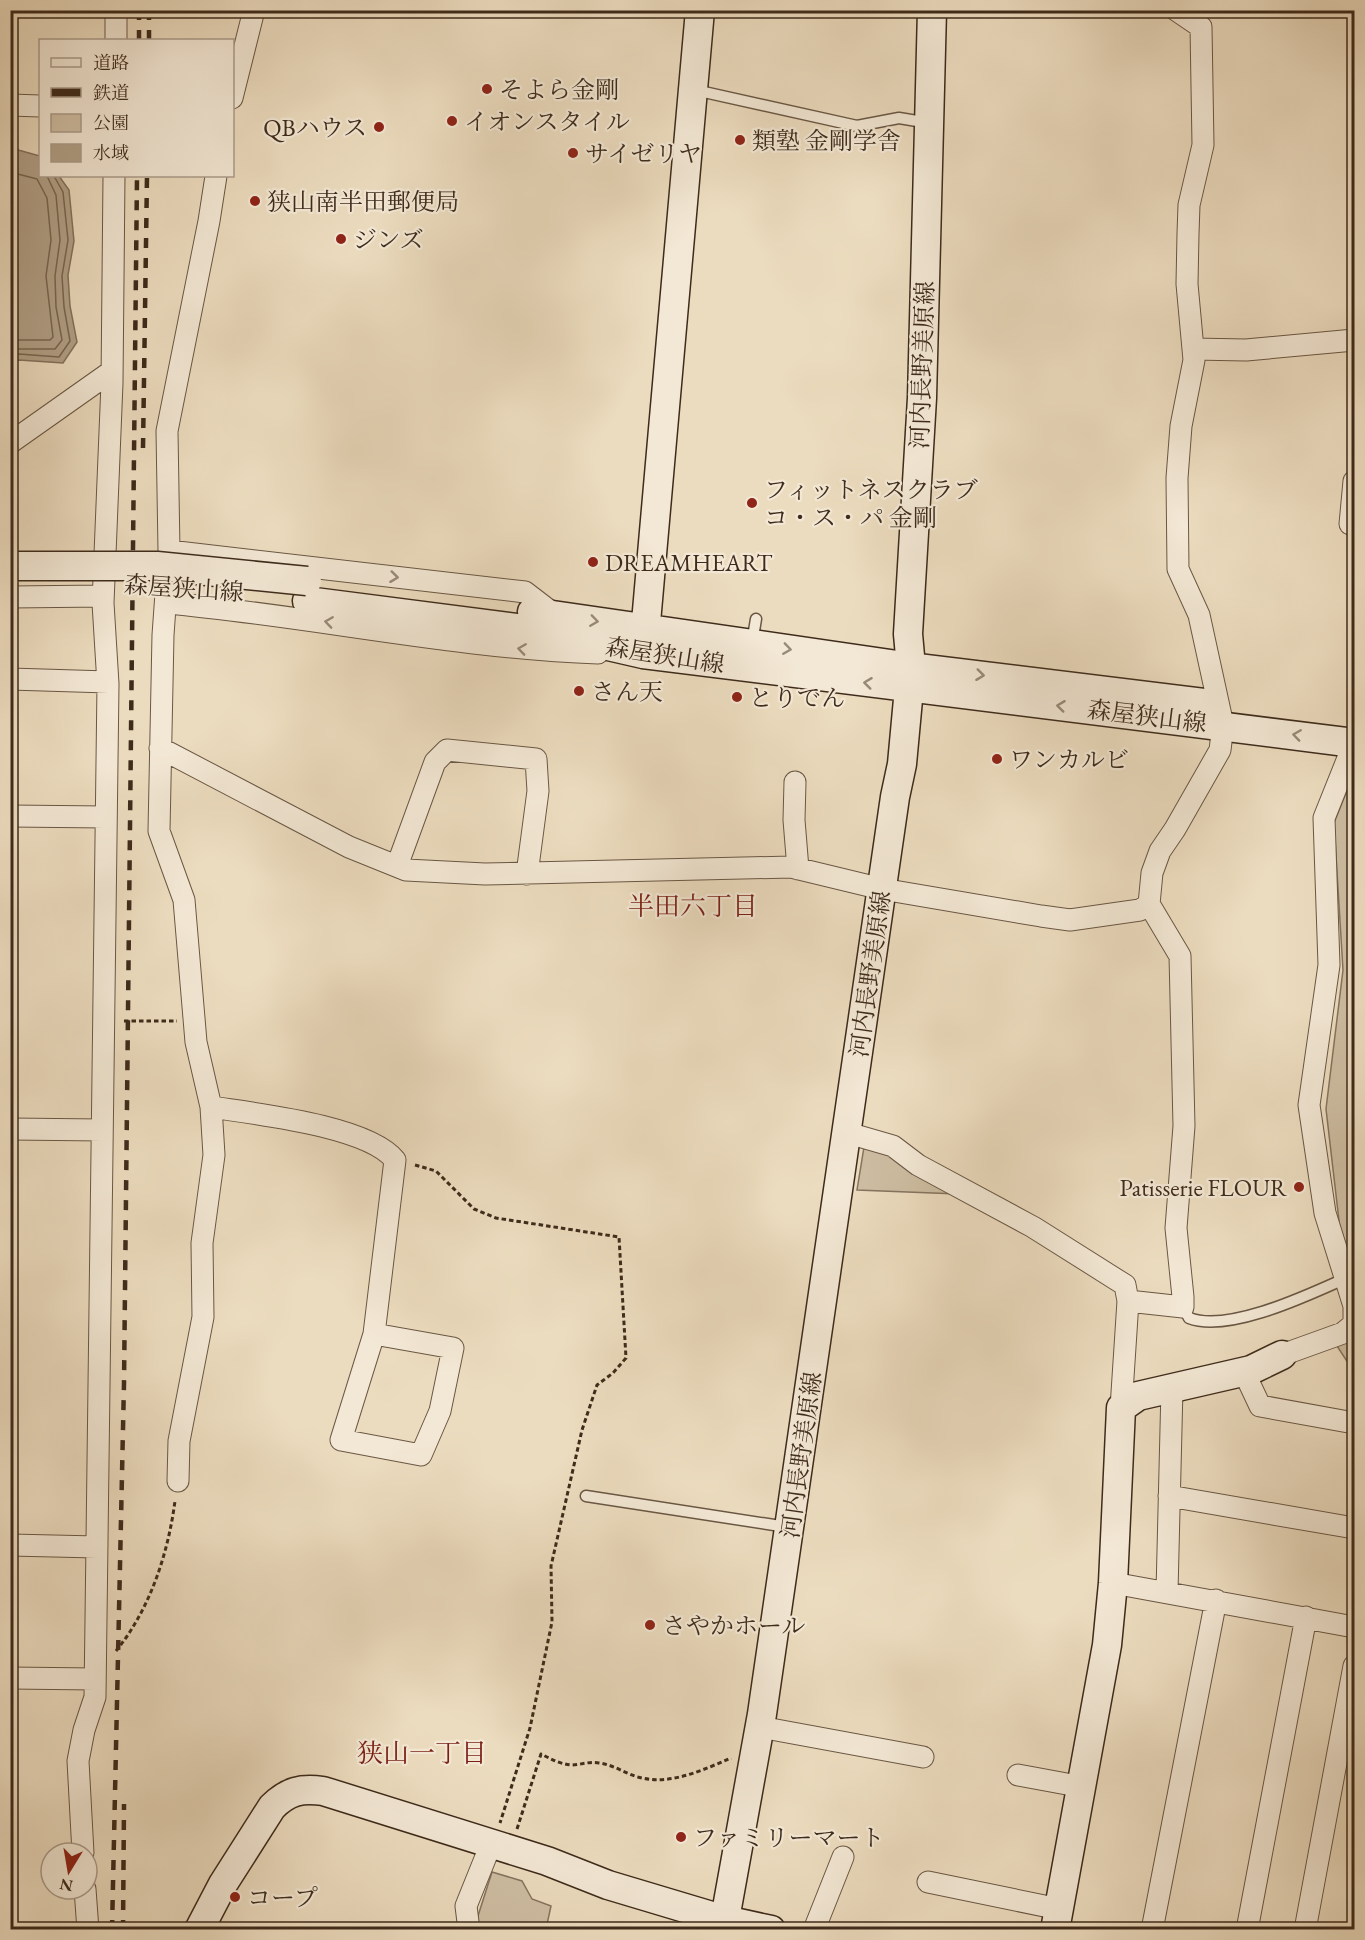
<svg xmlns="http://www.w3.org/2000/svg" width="1365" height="1940" font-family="'EB Garamond','Noto Serif JP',serif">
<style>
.green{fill:#cebea3;stroke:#86745f;stroke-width:1.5}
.water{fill:#b1a087;stroke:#83715c;stroke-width:1.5}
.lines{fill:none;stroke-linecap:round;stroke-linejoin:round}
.shore{stroke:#786651;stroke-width:1.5}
.lane-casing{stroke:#6a5744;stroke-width:13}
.street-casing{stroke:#6a5744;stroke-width:23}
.secondary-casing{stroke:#3e2b1b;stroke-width:31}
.path{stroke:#3e2b1b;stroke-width:3;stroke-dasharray:4.5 3;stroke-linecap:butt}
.lane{stroke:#f3e8d5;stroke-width:10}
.street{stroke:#f3e8d5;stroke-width:21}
.secondary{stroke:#f3e8d5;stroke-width:28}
.rail{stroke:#3e2b1b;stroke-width:4.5;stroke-dasharray:10 10;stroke-linecap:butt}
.secondary-bridge-casing{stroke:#3e2b1b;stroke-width:31;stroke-linecap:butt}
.secondary-bridge{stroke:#f3e8d5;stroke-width:28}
.oneway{stroke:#988a78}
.poi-dot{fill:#8f2418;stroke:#f3e8d5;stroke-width:2}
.labels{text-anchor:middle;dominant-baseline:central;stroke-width:4.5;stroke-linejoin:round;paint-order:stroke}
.poi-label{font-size:24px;fill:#3e2b1b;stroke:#f3e8d5;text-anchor:start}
.street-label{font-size:24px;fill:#3e2b1b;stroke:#f3e8d5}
.neighbourhood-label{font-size:26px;fill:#7a1f14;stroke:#f3e8d5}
</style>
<rect width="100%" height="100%" fill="#ecdcbf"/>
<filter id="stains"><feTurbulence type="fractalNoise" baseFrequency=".00333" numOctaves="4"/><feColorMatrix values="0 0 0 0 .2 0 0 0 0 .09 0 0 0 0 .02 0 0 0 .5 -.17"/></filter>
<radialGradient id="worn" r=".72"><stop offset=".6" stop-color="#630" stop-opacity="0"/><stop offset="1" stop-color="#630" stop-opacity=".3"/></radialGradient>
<!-- green -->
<path class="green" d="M1354,773V1272L1340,1229L1326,1109L1343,970L1334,823Z
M865,1141L958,1194L857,1190Z
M1354,1337V1372L1337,1346Z
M492,1872L522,1881L532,1899L551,1906L546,1929H479L477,1919Z"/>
<!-- water -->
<path class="water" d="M11,148L40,156V176H59L69,190L74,241L68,275L70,306L77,342L63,363L19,360L11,363Z"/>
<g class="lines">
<!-- shore -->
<path class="shore" d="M10,172L37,179L47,198L51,240L46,276L53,337L50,340H10
M10,349H55L62,340L56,307L55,276L60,240L56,195L47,176
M10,357L19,354L59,357L70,341L64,307L62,276L68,240L63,192L54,176"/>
<defs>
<path id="lane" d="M695,90L857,126L899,118L929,123
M752,643L756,619
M1183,1307L1189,1318C1228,1333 1306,1296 1344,1279
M586,1496L787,1527"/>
<path id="street" d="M116,40V10
M232,98L254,10
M10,105L40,106
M1193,349L1246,350L1354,340
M10,443L112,371
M1350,524L1354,481
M169,551L525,592L555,615
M10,597L103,596
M167,603C311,616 454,648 598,653
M10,679L108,682
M160,748L349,847L406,870L485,874L791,867L882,889L1041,916L1070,920L1140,910L1149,904L1152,873L1160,851L1175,829L1220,750L1223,725L1199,615L1178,569L1177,478L1181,426L1194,360L1187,284L1188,234L1189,205L1203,145L1201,27L1176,10
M795,782L794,820L798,869
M10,816L106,817
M397,866L435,762L447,750L536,759L538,791L527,874
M211,1107C256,1114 368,1126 395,1160L374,1334L341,1440L421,1455L440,1411L453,1348L374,1334
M10,1129L102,1130
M848,1133L893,1146L918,1165L1033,1227L1125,1285L1128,1301
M1282,1355L1343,1333L1354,1324V1306L1325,1213L1309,1105L1329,965L1324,818L1354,743
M1244,1372L1260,1406L1354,1423
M1121,1408L1128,1301L1183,1307V1297L1176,1228L1184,1126L1180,956L1149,904
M178,1481L179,1441L203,1317L202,1243L214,1155L211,1107L196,1042L184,900L159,831L163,635L169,551L167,431L209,221L216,176
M1169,1496L1354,1528
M10,1545L97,1547
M1113,1583L1354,1627
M1167,1592L1172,1388
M10,1678L95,1679
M760,1727L923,1757
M1018,1775L1083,1787
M83,1853L78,1761L84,1730L95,1697L108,684L103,603L112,383L114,176
M928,1882L1059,1909
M85,1889L88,1930
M469,1930L466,1906L491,1844
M814,1930L843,1857
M1152,1930L1216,1600
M1247,1930L1306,1617
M1305,1930L1354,1666"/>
<path id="secondary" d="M307,601L547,632L643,654L1354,743
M532,612L911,667L1212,704
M644,645L700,10
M199,1930L223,1884L272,1807C288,1791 301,1788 323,1791L547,1861L608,1885L725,1920L771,1930
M723,1930L762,1714L895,797L902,764L911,667L908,634L922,398L932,10
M1055,1930L1107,1645L1113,1583L1121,1408L1138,1396L1251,1370L1282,1355"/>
</defs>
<!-- lane casing -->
<use href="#lane" class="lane-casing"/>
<!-- street casing -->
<use href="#street" class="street-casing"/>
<!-- secondary casing -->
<use href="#secondary" class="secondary-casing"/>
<!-- path -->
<path class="path" d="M124,1021H177
M1354,1029C1348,1079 1348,1127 1354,1177
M415,1165L436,1171L474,1209L496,1218L619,1237L626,1358L613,1373L597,1385L582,1430L551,1566L552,1622L530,1728L500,1823
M116,1651C150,1609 168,1554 175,1501
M517,1829L541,1754C551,1759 560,1764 571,1765C581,1765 589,1761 599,1763C615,1765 627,1775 642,1778C672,1785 705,1769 731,1758"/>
<!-- lane -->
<use href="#lane" class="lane"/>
<!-- street -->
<use href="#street" class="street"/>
<!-- secondary -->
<use href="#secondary" class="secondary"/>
<!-- rail -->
<path class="rail" d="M139,40V10
M149,40V10
M143,448L147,176
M112,1930L124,1383L137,176
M123,1930L124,1804"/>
<defs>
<path id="secondary-bridge" d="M10,566H157L307,581"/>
</defs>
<!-- secondary-bridge casing -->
<use href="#secondary-bridge" class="secondary-bridge-casing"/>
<!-- secondary-bridge -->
<use href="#secondary-bridge" class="secondary-bridge"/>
</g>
<!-- one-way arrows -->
<defs><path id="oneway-chevron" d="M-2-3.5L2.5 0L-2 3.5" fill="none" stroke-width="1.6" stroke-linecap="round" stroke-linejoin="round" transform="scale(1.5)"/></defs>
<g class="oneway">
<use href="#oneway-chevron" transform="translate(394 577) rotate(7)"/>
<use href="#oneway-chevron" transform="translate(594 621) rotate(8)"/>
<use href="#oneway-chevron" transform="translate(329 622) rotate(-172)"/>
<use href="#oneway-chevron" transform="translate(522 649) rotate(-172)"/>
<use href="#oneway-chevron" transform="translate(787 649) rotate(8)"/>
<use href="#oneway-chevron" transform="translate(980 675) rotate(7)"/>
<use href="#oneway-chevron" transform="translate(868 683) rotate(-173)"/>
<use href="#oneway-chevron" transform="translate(1061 706) rotate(-173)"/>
<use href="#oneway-chevron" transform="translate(1297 735) rotate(-172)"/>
</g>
<!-- markers -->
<g class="poi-dot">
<circle cx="487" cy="89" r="6"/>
<circle cx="452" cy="121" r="6"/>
<circle cx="379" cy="127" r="6"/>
<circle cx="740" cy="140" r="6"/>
<circle cx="573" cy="153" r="6"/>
<circle cx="255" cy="201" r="6"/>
<circle cx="341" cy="239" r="6"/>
<circle cx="752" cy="503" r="6"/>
<circle cx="593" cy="562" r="6"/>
<circle cx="579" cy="691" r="6"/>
<circle cx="737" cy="697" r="6"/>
<circle cx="997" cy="759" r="6"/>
<circle cx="1299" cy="1187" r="6"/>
<circle cx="650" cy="1625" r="6"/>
<circle cx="681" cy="1837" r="6"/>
<circle cx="235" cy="1897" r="6"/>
</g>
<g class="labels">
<!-- poi labels -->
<g class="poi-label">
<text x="499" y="89">そよら金剛</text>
<text x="464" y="121">イオンスタイル</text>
<text x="367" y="127" text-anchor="end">QBハウス</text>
<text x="752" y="140">類塾 金剛学舎</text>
<text x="585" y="153">サイゼリヤ</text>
<text x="267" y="201">狭山南半田郵便局</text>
<text x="353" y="239">ジンズ</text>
<text x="764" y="489">フィットネスクラブ<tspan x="764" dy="28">コ・ス・パ 金剛</tspan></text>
<text x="605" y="562">DREAMHEART</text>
<text x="591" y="691">さん天</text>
<text x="749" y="697">とりでん</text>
<text x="1009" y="759">ワンカルビ</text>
<text x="1287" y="1187" text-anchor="end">Patisserie FLOUR</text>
<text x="662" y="1625">さやかホール</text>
<text x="693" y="1837">ファミリーマート</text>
<text x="247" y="1897">コープ</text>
</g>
<!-- street labels -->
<g class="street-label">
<text transform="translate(922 365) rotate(-88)">河内長野美原線</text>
<text transform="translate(184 588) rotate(4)">森屋狭山線</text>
<text transform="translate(665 655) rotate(9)">森屋狭山線</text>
<text transform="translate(1147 716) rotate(7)">森屋狭山線</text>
<text transform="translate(870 974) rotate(-82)">河内長野美原線</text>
<text transform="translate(801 1455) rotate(-82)">河内長野美原線</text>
</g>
<!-- neighbourhood labels -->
<g class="neighbourhood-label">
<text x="693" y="906">半田六丁目</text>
<text x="422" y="1753">狭山一丁目</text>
</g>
</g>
<!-- margin -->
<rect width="1365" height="1940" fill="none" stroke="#ecdcbf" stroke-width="36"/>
<rect x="12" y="12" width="1341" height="1916" fill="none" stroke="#3e2b1b" stroke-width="3"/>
<rect x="18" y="18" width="1329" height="1904" fill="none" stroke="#3e2b1b" stroke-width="1.5"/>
<!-- legend -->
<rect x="39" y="39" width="195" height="138" fill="#f3e8d5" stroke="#ab9c8b" stroke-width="1.5"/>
<rect x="51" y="58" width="30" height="9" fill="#f3e8d5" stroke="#ab9c8b" stroke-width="1.5"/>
<text x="93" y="69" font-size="18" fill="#3e2b1b">道路</text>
<rect x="51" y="88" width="30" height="9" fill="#3e2b1b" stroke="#ab9c8b" stroke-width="1.5"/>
<text x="93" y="99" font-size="18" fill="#3e2b1b">鉄道</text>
<rect x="51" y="114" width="30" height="18" fill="#cebea3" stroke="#ab9c8b" stroke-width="1.5"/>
<text x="93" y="129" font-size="18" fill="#3e2b1b">公園</text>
<rect x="51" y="144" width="30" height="18" fill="#b1a087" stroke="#ab9c8b" stroke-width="1.5"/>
<text x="93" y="159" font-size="18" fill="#3e2b1b">水域</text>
<!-- north arrow -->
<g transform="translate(69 1871) rotate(191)"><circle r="28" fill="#f3e8d5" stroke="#ab9c8b" stroke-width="1.5"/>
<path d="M0-4.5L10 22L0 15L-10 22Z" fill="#8f2418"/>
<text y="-9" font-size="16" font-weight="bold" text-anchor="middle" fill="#3e2b1b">N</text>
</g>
<rect width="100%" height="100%" filter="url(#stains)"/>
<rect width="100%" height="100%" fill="url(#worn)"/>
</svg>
